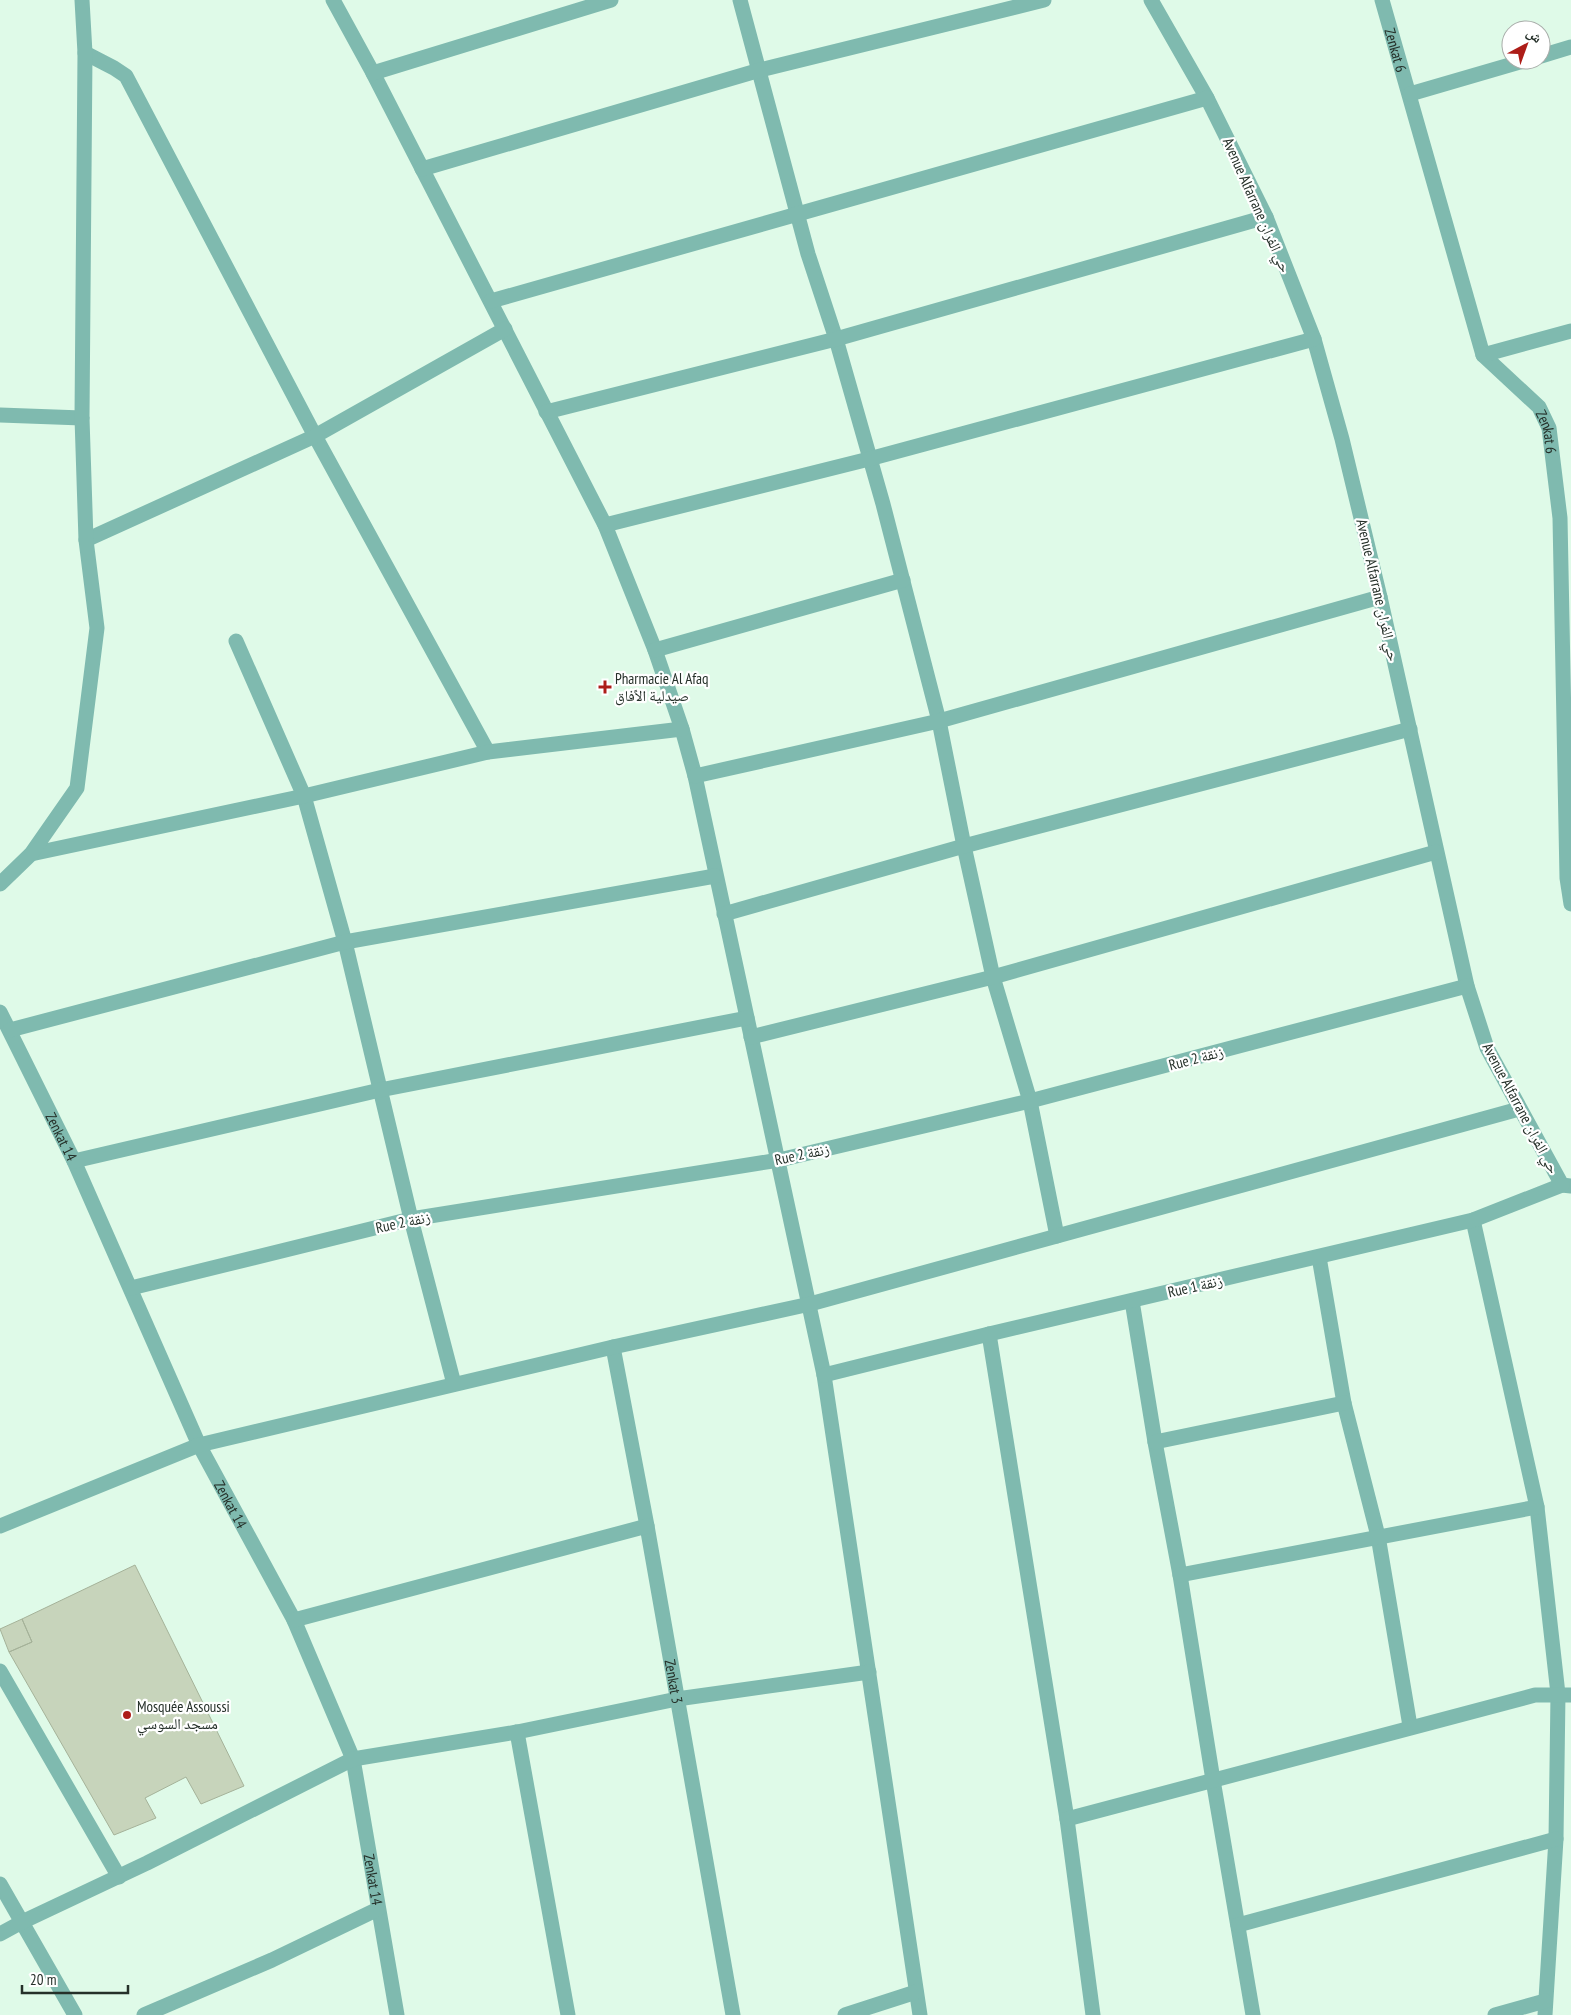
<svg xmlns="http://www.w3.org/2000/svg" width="1571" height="2015" font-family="'PT Sans Narrow','Noto Naskh Arabic',sans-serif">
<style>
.building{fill:#c7d4bb;stroke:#a5b299}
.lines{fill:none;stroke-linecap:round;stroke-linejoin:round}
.minor{stroke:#7fbaaf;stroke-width:15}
.poi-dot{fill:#ad1d18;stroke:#fff;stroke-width:2}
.labels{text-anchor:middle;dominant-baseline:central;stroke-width:4.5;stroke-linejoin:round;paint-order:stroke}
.street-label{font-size:15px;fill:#253029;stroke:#fff}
.poi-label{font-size:15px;fill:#253029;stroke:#fff;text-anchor:start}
</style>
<rect width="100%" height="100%" fill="#dffae8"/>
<!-- building -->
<path class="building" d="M135,1565L244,1786L201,1804L186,1777L145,1798L156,1818L114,1835L9,1652L32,1642L22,1619Z
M22,1619L32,1642L9,1652L0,1629Z"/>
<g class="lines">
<!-- minor -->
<g class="minor">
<path d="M333,0L373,73L605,525L655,650L682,729L695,776L824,1375L920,2015"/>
<path d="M740,0L808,254L836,339L883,504L939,721L964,846L993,977L1030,1101L1057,1236"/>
<path d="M1151,0L1207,98L1266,217L1314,339L1342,439L1380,597L1467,986L1487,1048L1562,1185L1571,1186"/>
<path id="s1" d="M1382,0L1483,355L1539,407L1549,428L1560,518L1567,878L1571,904"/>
<path d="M85,53L114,68L126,76L315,436L488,752"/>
<path d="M1541,56L1571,47"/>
<path d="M373,73L611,0"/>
<path d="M1410,94L1527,60"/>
<path d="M422,169L760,70L1044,0"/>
<path d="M491,301L1207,98"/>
<path d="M1483,355L1571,331"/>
<path d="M546,412L836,339L1266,217"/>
<path d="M0,415L82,418"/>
<path d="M605,525L869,459L1314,339"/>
<path d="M86,540L315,436L505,329"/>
<path d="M236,641L304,796L345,942L411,1219L454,1384"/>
<path d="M655,650L903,580"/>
<path d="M695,776L939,721L1380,597"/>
<path d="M31,854L304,796L488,752L682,729"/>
<path d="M0,884L31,854L77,788L97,628L86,540L82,418L85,53L82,0"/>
<path d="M724,914L964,846L1410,729"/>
<path id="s2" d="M0,1012L74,1161L199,1445L294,1620L353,1759L397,2015"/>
<path d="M10,1030L345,942L715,876"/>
<path d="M751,1037L993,977L1436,852"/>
<path d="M74,1161L380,1090L747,1018"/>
<path d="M1473,1220L1537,1507L1558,1694L1556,1839L1545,2015"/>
<path d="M1319,1257L1344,1403L1378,1536L1410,1726"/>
<path d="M131,1288L411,1219L779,1160L1030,1101L1467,986"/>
<path d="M1132,1301L1155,1442L1180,1575L1213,1780L1253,2015"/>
<path d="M989,1334L1067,1819L1093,2015"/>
<path id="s3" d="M613,1347L647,1526L733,2015"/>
<path d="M824,1375L989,1334L1473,1220L1562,1185"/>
<path d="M1155,1442L1344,1403"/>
<path d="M0,1526L199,1445L613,1347L810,1304L1519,1109"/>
<path d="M1180,1575L1537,1507"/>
<path d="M294,1620L647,1526"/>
<path d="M0,1671L119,1877"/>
<path d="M517,1732L568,2015"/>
<path d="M1067,1819L1535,1695H1571"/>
<path d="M0,1884L75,2015"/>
<path d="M1238,1925L1556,1839"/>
<path d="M0,1934L22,1922L147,1863L353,1759L517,1732L677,1699L869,1672"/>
<path d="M144,2015L272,1960L378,1909"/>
<path d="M845,2015L916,1992"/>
<path d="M1495,2015L1545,2001"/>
</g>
</g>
<!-- markers -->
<g class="poi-dot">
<path d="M602.5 679.5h5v5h5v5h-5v5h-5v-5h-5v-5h5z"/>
<circle cx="127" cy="1715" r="5"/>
</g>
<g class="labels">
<!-- street labels -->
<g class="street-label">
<text stroke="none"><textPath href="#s1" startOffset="52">Zenkat 6</textPath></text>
<text transform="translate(1257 205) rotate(66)">Avenue Alfarrane حي الفران</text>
<text stroke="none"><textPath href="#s1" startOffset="472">Zenkat 6</textPath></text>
<text transform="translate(1378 590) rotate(77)">Avenue Alfarrane حي الفران</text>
<text transform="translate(1196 1058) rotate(-15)">Rue 2 زنقة</text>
<text transform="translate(1521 1108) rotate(62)">Avenue Alfarrane حي الفران</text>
<text stroke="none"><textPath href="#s2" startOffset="139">Zenkat 14</textPath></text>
<text transform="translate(802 1154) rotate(-12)">Rue 2 زنقة</text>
<text transform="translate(403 1222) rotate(-12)">Rue 2 زنقة</text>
<text transform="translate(1195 1286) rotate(-13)">Rue 1 زنقة</text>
<text stroke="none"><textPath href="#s2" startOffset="544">Zenkat 14</textPath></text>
<text stroke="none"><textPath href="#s3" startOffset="340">Zenkat 3</textPath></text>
<text stroke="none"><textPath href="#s2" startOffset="949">Zenkat 14</textPath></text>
</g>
<!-- poi labels -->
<g class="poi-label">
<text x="615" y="678">Pharmacie Al Afaq<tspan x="615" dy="17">صيدلية الاًفاق</tspan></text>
<text x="137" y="1706">Mosquée Assoussi<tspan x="137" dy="17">مسجد السوسي</tspan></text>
</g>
</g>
<!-- north arrow -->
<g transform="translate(1526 45) rotate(41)"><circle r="24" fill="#ffffff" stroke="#a8aca9"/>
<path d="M0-4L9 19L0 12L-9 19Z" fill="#ad1d18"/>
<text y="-8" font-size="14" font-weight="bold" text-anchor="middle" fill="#253029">ش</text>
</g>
<!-- scale -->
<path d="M22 1985v8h106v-8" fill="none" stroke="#253029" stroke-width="2.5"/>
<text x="30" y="1985" font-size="15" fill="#253029" stroke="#ffffff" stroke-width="4" paint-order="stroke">20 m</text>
</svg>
